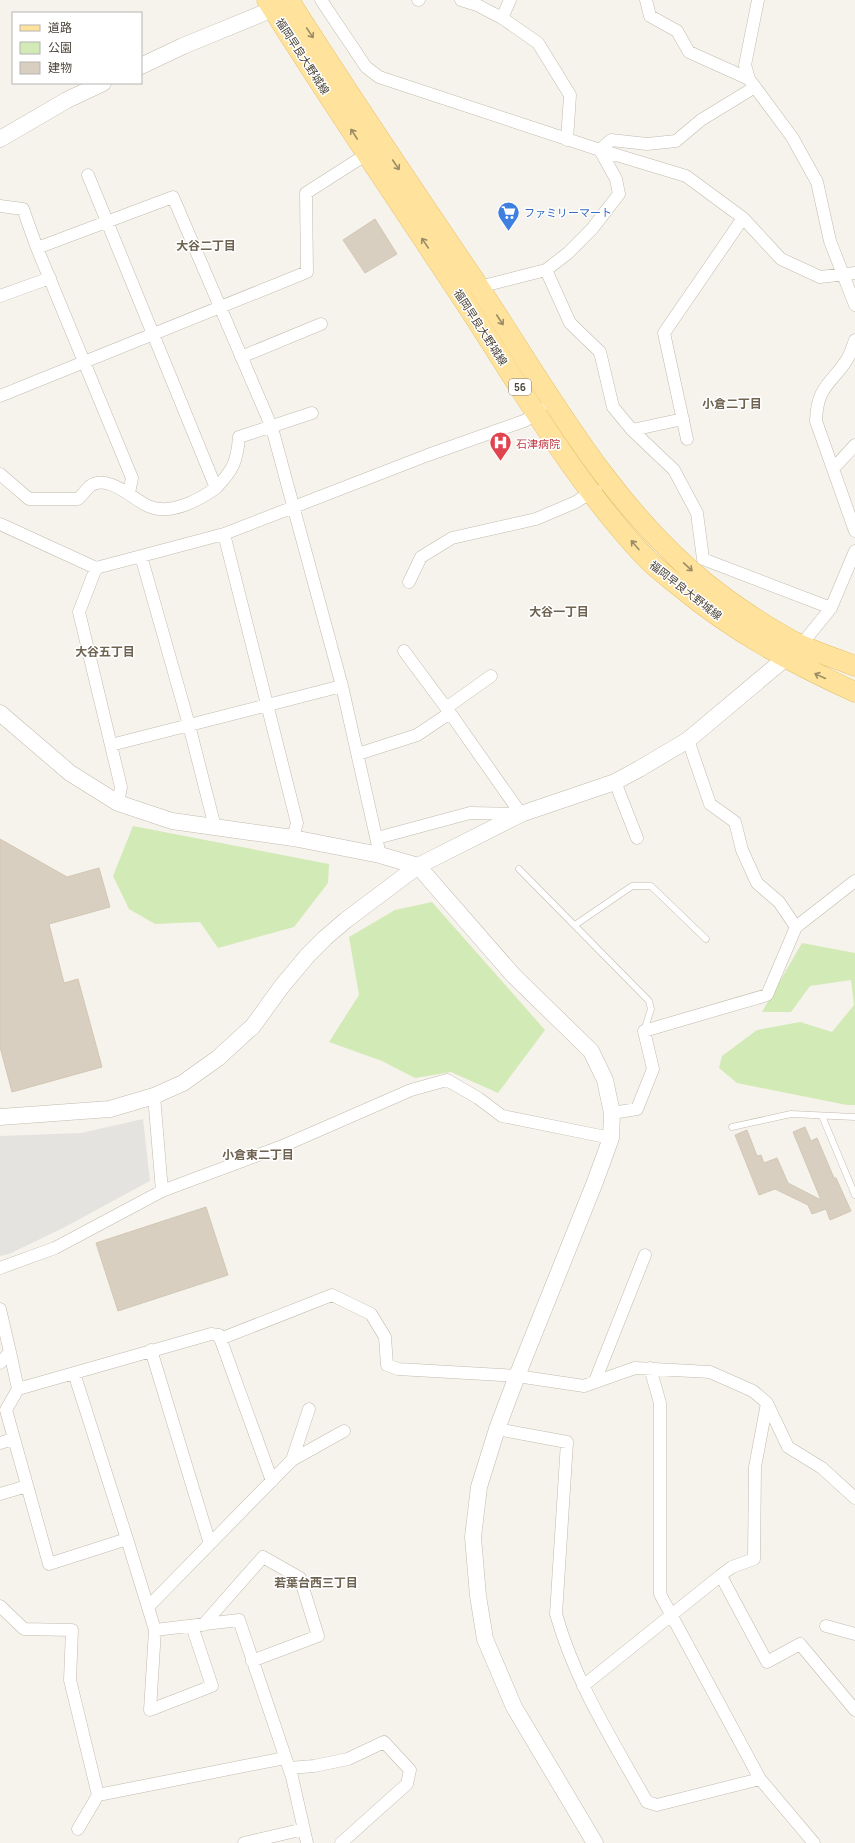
<svg xmlns="http://www.w3.org/2000/svg" width="855" height="1843" font-family="Manrope,'Noto Sans JP',sans-serif">
<style>
.green{fill:#d2eab5}
.parking{fill:#e5e3e0}
.building{fill:#d8cfc1;stroke:#d3c7b4}
.lines{fill:none;stroke-linecap:round;stroke-linejoin:round}
.service-casing{stroke:#c2bbae;stroke-width:7}
.minor-casing{stroke:#c2bbae;stroke-width:13}
.tertiary-casing{stroke:#c2bbae;stroke-width:17}
.primary-casing{stroke:#e6c16a;stroke-width:21}
.service{stroke:#fff;stroke-width:6}
.minor{stroke:#fff;stroke-width:12}
.tertiary{stroke:#fff;stroke-width:16}
.primary{stroke:#ffe39c;stroke-width:20}
.oneway{stroke:#9c8c66}
.labels{text-anchor:middle;dominant-baseline:central;stroke-width:3;stroke-linejoin:round;paint-order:stroke}
.shield{fill:#fff;stroke:#817c74;stroke-width:1}
.shield-label{font-size:10px;font-weight:bold;fill:#4b4439}
.street-label{font-size:11px;fill:#4b4439;stroke:#fff}
.shop-label{font-size:11px;fill:#366cbe;stroke:#fff;text-anchor:start}
.health-label{font-size:11px;fill:#be3a42;stroke:#fff;text-anchor:start}
.neighbourhood-label{font-size:12px;font-weight:bold;fill:#6e6250;stroke:#fff}
</style>
<rect width="100%" height="100%" fill="#f6f3ec"/>
<!-- green -->
<path class="green" d="M133,826L329,864L328,883L294,927L218,948L200,922L155,924L129,909L113,876Z
M432,902L545,1030L498,1093L451,1072L415,1078L382,1061L329,1042L359,995L349,937L395,910Z
M802,943L855,953V1105H847L737,1083L719,1068L722,1056L757,1030L800,1022L832,1032L854,1005L851,980L810,986L791,1012H762Z"/>
<!-- parking -->
<path class="parking" d="M143,1119L150,1181L63,1228L9,1254L0,1256V1136L81,1133Z"/>
<!-- building -->
<path class="building" d="M375,219L397,254L365,273L343,240Z
M0,839L67,877L99,868L110,907L49,924L64,983L78,979L102,1067L12,1092L0,1047Z
M805,1127L811,1141L817,1138L834,1178H836L851,1211L830,1220L826,1209L812,1214L808,1205L775,1189L759,1195L735,1135L747,1130L757,1156L761,1155L764,1163L777,1158L788,1183L821,1200L793,1132Z
M206,1207L228,1275L118,1311L96,1243Z"/>
<g class="lines">
<defs>
<path id="service" d="M519,869L649,1001L651,1009L644,1031
M575,925L632,886H651L706,939
M822,1116L855,1195
M732,1127L791,1114L855,1117"/>
<path id="minor" d="M321,0L366,67L379,77L600,150L611,140L647,144L676,141L701,120L755,87
M418,0H419
M461,0L477,5L502,18L510,0
M646,0L650,16L677,31L689,52L749,79
M758,0L745,65L749,79L792,137L817,182L830,241L855,305
M502,18L538,43L570,95L567,140
M0,206L23,209L37,248
M546,270L570,323L600,352L613,407L632,430L674,470L697,513L703,559L831,608
M473,286L479,287L546,270L568,253L592,229L619,194L616,179L600,150L686,176L743,218L781,259L820,277L855,273
M0,296L50,278
M855,340C853,346 851,352 848,358C832,384 817,385 816,421L855,531
M241,357L321,324
M0,396L307,272L306,193L367,154
M632,430L683,419
M687,439L664,333L743,218
M833,469L855,445
M0,474L29,499H78C82,495 86,490 90,486C108,473 134,500 148,506C170,516 199,500 216,488L88,175
M216,488C233,470 237,462 239,437L312,413
M129,493L132,478L37,248L173,197L272,428L342,686L380,855
M0,524L96,568L224,534L428,455L524,421L537,414L540,409
M224,534L297,823L293,838
M141,556L189,725L215,827
M96,568L79,612L121,787L118,803
M409,582L421,557L452,538L536,519L576,502L591,492L596,491
M801,645L831,608L855,551
M404,651L450,713
M446,708L491,676
M688,740L710,804L735,822L742,850L757,883L779,902L796,927
M111,745L342,686
M358,754L417,735L450,713L521,814L470,813L377,838
M615,782L637,838
M154,1096L162,1191
M612,1113L637,1109L653,1069L644,1031L767,995L796,927L855,881
M0,1268L55,1248L162,1191L285,1145L411,1090L447,1080L478,1098L502,1116L611,1138
M0,1309L10,1352
M220,1339L332,1295L371,1314L385,1337L387,1365L398,1369L517,1376L584,1386L635,1368L710,1372L753,1391L767,1403L788,1447L822,1468L855,1498
M151,1350L210,1544
M0,1363L10,1352L18,1389L6,1410L49,1564L127,1539L155,1630L239,1620L292,1777L307,1843
M650,1368L660,1403V1594L760,1779L814,1843
M74,1373L127,1539
M595,1381L645,1255
M18,1389L211,1334L219,1335L272,1481
M497,1429L567,1442L556,1614C575,1682 613,1741 647,1802L657,1805L760,1779
M0,1443L13,1439
M292,1460L344,1431
M0,1494L27,1486
M721,1576L767,1662L800,1644L855,1710
M0,1606L24,1629L72,1630L70,1680L98,1795L78,1829
M148,1607L292,1460L309,1409
M203,1625L263,1557L300,1578L318,1636L252,1661
M826,1626L855,1634
M155,1630L150,1710L212,1686L192,1626
M583,1686L720,1576L732,1567L754,1559L755,1467L767,1403
M289,1768L314,1766L348,1759L384,1742L410,1770L407,1784L341,1843
M98,1795L285,1758
M244,1843L304,1829"/>
<path id="tertiary" d="M141,66L183,46L283,5
M0,139L67,100L103,83
M0,713L70,773L118,803L172,821L293,838L380,855L418,866L513,975L591,1051L605,1080L612,1113L611,1138L595,1182L517,1376L497,1429L479,1487L473,1537L478,1596L485,1639L514,1707L595,1843
M0,1117L110,1109L154,1096L183,1083L218,1058L253,1026L282,986L308,955L325,938L346,920L418,866L521,814L615,782L639,769L688,740L794,651"/>
<path id="primary" d="M267,0C332,104 401,205 468,307C524,393 577,486 648,560C658,570 670,579 680,587C734,632 792,663 855,692
M289,0C350,97 415,192 479,287C547,390 609,505 707,584C732,604 772,631 801,645C818,653 837,659 855,666"/>
</defs>
<!-- service casing -->
<use href="#service" class="service-casing"/>
<!-- minor casing -->
<use href="#minor" class="minor-casing"/>
<!-- tertiary casing -->
<use href="#tertiary" class="tertiary-casing"/>
<!-- primary casing -->
<use href="#primary" class="primary-casing"/>
<!-- service -->
<use href="#service" class="service"/>
<!-- minor -->
<use href="#minor" class="minor"/>
<!-- tertiary -->
<use href="#tertiary" class="tertiary"/>
<!-- primary -->
<use href="#primary" class="primary"/>
</g>
<!-- one-way arrows -->
<defs><path id="oneway-shaft" d="M-6 0H5M1.5-3L5.5 0L1.5 3" fill="none" stroke-width="1.6" stroke-linecap="round" stroke-linejoin="round"/></defs>
<g class="oneway">
<use href="#oneway-shaft" transform="translate(310 33) rotate(56)"/>
<use href="#oneway-shaft" transform="translate(354 134) rotate(-123)"/>
<use href="#oneway-shaft" transform="translate(396 165) rotate(56)"/>
<use href="#oneway-shaft" transform="translate(425 243) rotate(-124)"/>
<use href="#oneway-shaft" transform="translate(500 320) rotate(57)"/>
<use href="#oneway-shaft" transform="translate(635 545) rotate(-131)"/>
<use href="#oneway-shaft" transform="translate(688 567) rotate(43)"/>
<use href="#oneway-shaft" transform="translate(820 676) rotate(-155)"/>
</g>
<!-- icons -->
<defs>
<symbol id="supermarket-pin" viewBox="-11 -11 22 30"><path d="M0 17L-7.5 6A9.5 9.5 0 1 1 7.5 6Z" fill="#3f7fe0" stroke="#fff"/><path d="M-6-5.5h2.5l.6 2H6L4.5 2H-2.5L-4.4-4H-6ZM-1.5 3.2a1.3 1.3 0 1 0 .1 0ZM3 3.2a1.3 1.3 0 1 0 .1 0Z" fill="#fff"/></symbol>
<symbol id="hospital-pin" viewBox="-11 -11 22 30"><path d="M0 17L-7.5 6A9.5 9.5 0 1 1 7.5 6Z" fill="#e0444e" stroke="#fff"/><path d="M-5-5h3v3.5h4V-5h3V5h-3V1.5h-4V5h-3Z" fill="#fff"/></symbol>
</defs>
<g fill-rule="evenodd">
<use href="#supermarket-pin" x="496" y="200" width="25" height="34"/>
<use href="#hospital-pin" x="488" y="430" width="25" height="34"/>
</g>
<g class="labels">
<!-- shield labels -->
<rect class="shield" x="509" y="379" width="22" height="16" rx="3"/>
<g class="shield-label">
<text x="520" y="387">56</text>
</g>
<!-- street labels -->
<g class="street-label">
<text transform="translate(303 56) rotate(57)">福岡早良大野城線</text>
<text transform="translate(481 327) rotate(57)">福岡早良大野城線</text>
<text transform="translate(686 590) rotate(38)">福岡早良大野城線</text>
</g>
<!-- shop labels -->
<g class="shop-label">
<text x="524" y="212">ファミリーマート</text>
</g>
<!-- health labels -->
<g class="health-label">
<text x="516" y="443">石津病院</text>
</g>
<!-- neighbourhood labels -->
<g class="neighbourhood-label">
<text x="206" y="245">大谷二丁目</text>
<text x="732" y="403">小倉二丁目</text>
<text x="559" y="611">大谷一丁目</text>
<text x="105" y="651">大谷五丁目</text>
<text x="258" y="1154">小倉東二丁目</text>
<text x="316" y="1582">若葉台西三丁目</text>
</g>
</g>
<!-- legend -->
<rect x="12" y="12" width="130" height="72" fill="#ffffff" stroke="#b7b4b0"/>
<rect x="20" y="25" width="20" height="6" fill="#ffe39c" stroke="#b7b4b0"/>
<text x="48" y="32" font-size="12" fill="#4b4439">道路</text>
<rect x="20" y="42" width="20" height="12" fill="#d2eab5" stroke="#b7b4b0"/>
<text x="48" y="52" font-size="12" fill="#4b4439">公園</text>
<rect x="20" y="62" width="20" height="12" fill="#d8cfc1" stroke="#b7b4b0"/>
<text x="48" y="72" font-size="12" fill="#4b4439">建物</text>
</svg>
